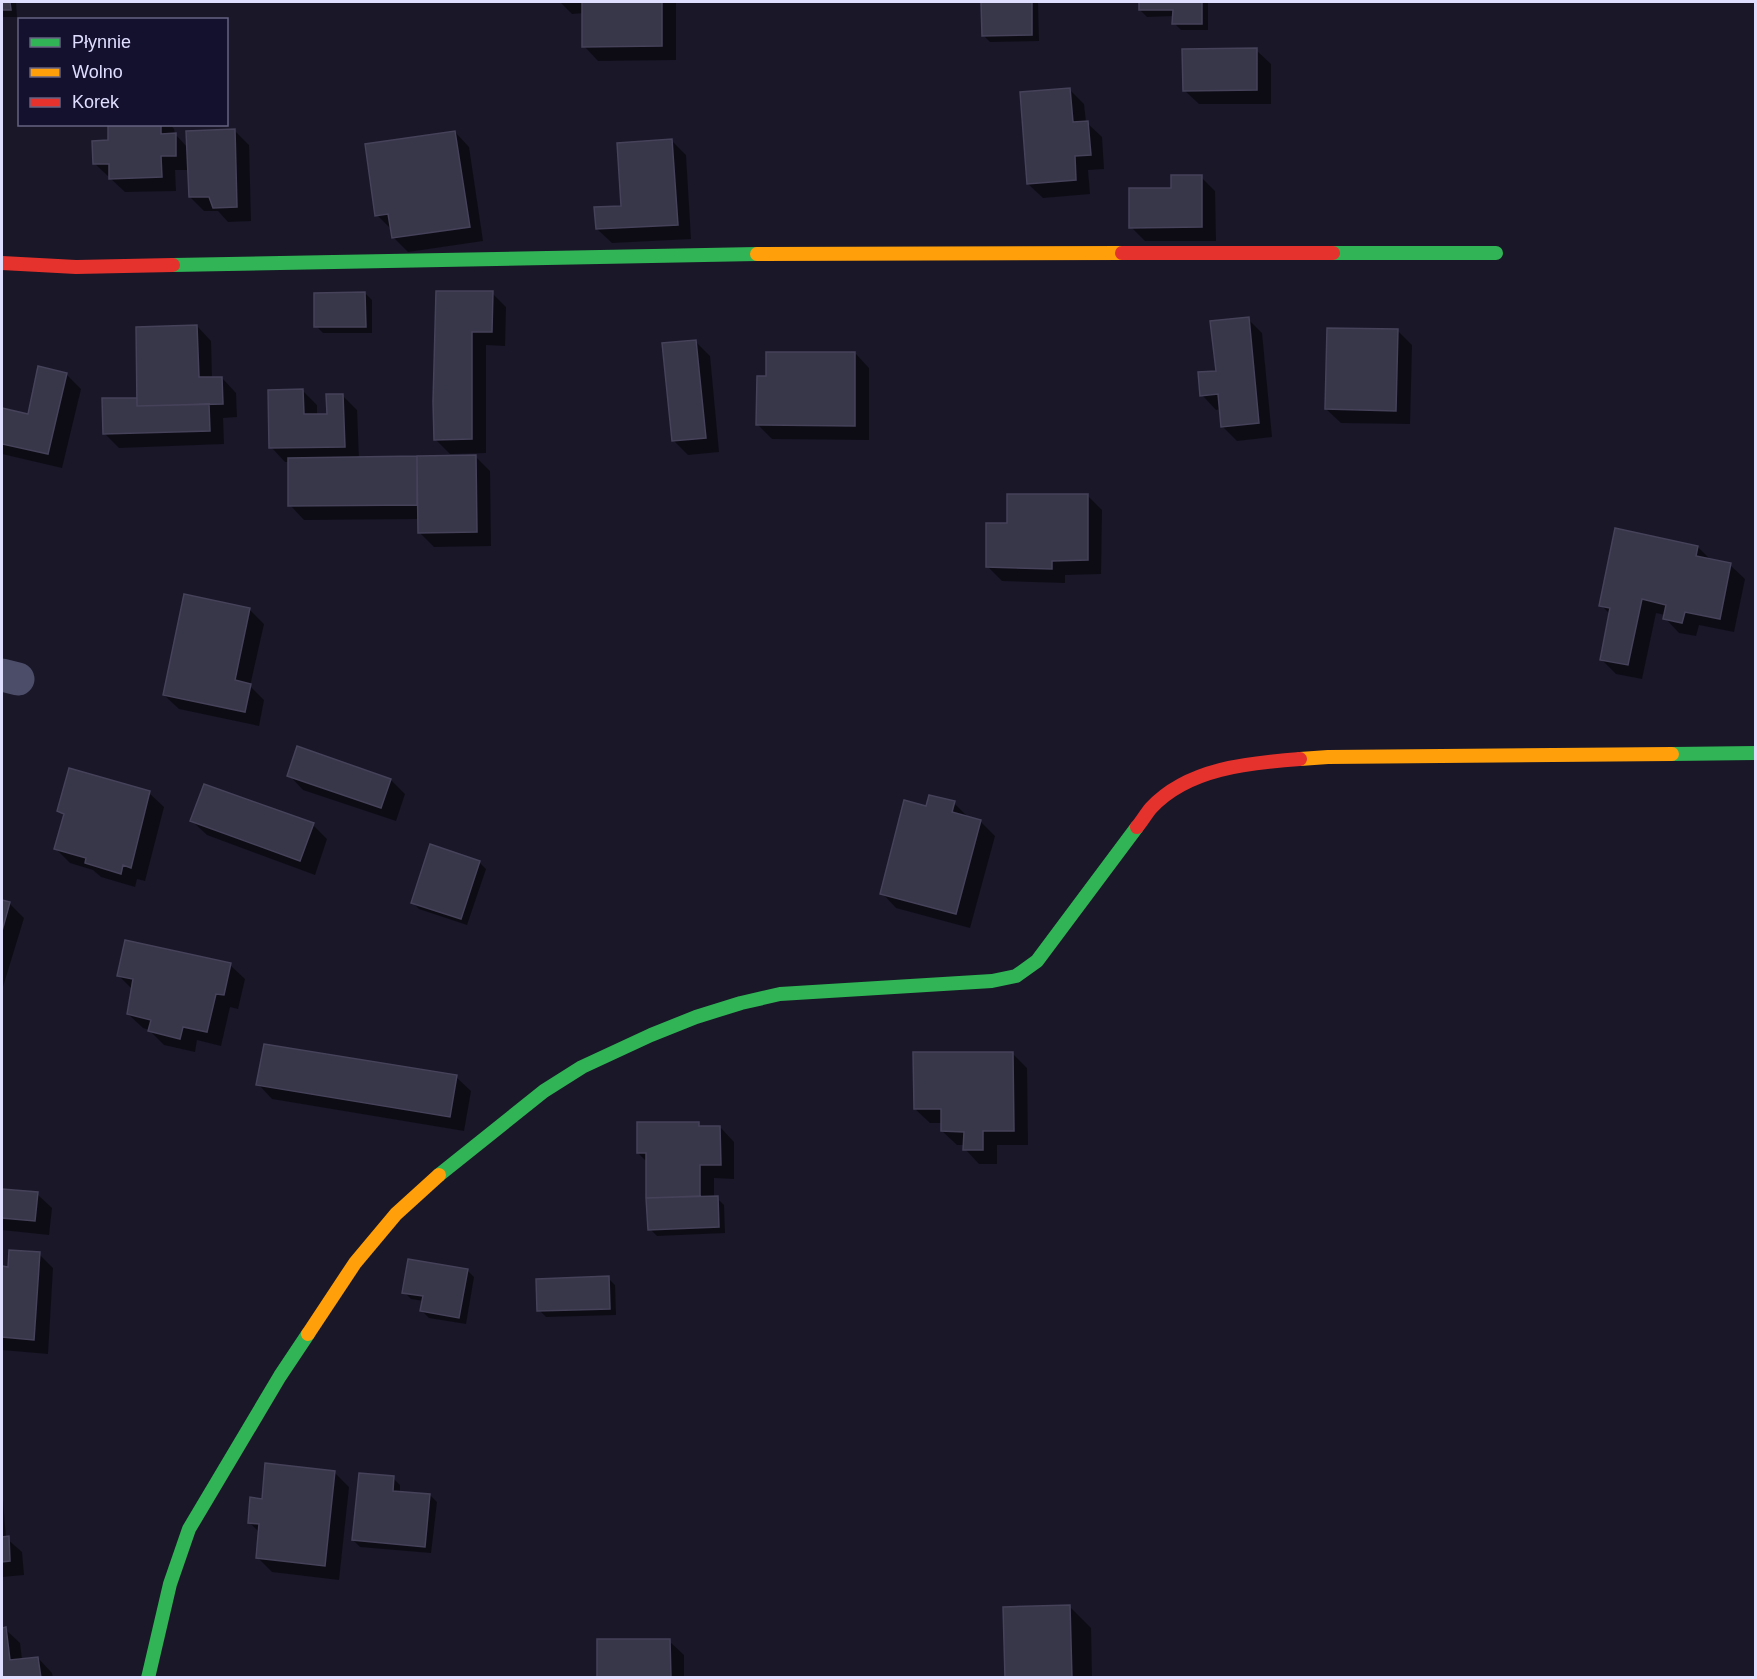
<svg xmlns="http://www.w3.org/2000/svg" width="1757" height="1679" font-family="Arial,sans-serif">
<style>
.shadow{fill:#0007}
.building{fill:#383649;stroke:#45425a;stroke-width:1.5}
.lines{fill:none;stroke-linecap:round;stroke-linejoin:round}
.street{stroke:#4c4d69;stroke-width:33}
.fast{stroke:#30b455;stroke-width:14}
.slow{stroke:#ff9f0a;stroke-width:14}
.jam{stroke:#e5322d;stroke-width:14}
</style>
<rect width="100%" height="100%" fill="#191728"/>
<!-- shadow -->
<path class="shadow" d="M2,2H16L17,17H2Z
M560,2H676V60L598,61L584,46V13L572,14Z
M983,2H1038L1039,41L990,42L983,35Z
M1140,2H1208V30H1181L1174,23V16L1147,17L1140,10Z
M1256,50L1271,64V104H1199L1184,90Z
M1070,90L1084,104L1086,122L1102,137L1104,169L1088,170L1090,194L1043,198L1028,184Z
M109,124H170L174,129L175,134L188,148L234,130L249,145L251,221L228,222L218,211H204L190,197L189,170H175L176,191L125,192L94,163L110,142Z
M455,132L469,147L483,241L408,252L393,237L391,229L377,215Z
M671,140L686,155L691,239L612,243L597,229L623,207Z
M1201,177L1215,191L1216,241H1145L1131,227L1172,190Z
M365,293L372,300V333H323L316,326Z
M492,293L506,307L505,346L486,345V453L450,454L435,439L434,402Z
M1248,319L1262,333L1272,437L1237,441L1222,426L1221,409L1216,410L1202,395L1217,373Z
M197,326L211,341L212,379L222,378L236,393L237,417L223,418L224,444L119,448L104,433L139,400Z
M1397,330L1412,345L1410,424L1341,423L1326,409Z
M696,342L710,356L719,452L688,455L673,440Z
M855,353L869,368V440L772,439L758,425L767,377Z
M66,374L81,389L62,468L2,454V409L29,416Z
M302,390L317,405V416H328L343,396L357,410L359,459L476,457L490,471L491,546L434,547L419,532V519L304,520L290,505L289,462H285L271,447Z
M1087,495L1102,510L1101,574L1065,575V583L1002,581L988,567L1009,525Z
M1698,547L1712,561L1730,565L1745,579L1734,632L1699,625L1696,636L1679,633L1665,618V615L1656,613L1642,679L1616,674L1601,659L1611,615L1601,605Z
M250,610L264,624L250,686L264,700L259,726L179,709L164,695Z
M289,775L391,780L405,794L396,821L303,790Z
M149,793L164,807L145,881L137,879L135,887L101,877L93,870L70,863L55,848L65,816L59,811Z
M954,803L968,817L980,821L995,836L970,928L896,908L882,893L927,808Z
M192,821L313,825L327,839L315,875L207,835Z
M479,862L486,869L467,925L419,909L412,902Z
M2,901L9,903L24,918L2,990Z
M230,965L245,979L238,1009L230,1007L221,1046L197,1040L195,1052L164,1045L149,1030L143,1028L128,1014L133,990L119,976Z
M1012,1053L1027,1068L1028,1145H997V1164H979L965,1149V1145H957L942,1131V1123H930L915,1109Z
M456,1077L471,1091L464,1131L272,1099L258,1084Z
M699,1124L703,1128L720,1127L734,1142V1179L714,1178V1198H717L724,1205L725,1233L657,1236L650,1229L647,1162L638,1153Z
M2,1190L37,1194L52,1208L49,1235L2,1230Z
M39,1254L53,1268L48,1354L2,1350V1268H10Z
M467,1270L474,1277L466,1324L429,1318L422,1311L424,1301L411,1299L404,1292Z
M608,1278L615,1285L616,1315L546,1317L539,1310Z
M335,1473L349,1487L339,1580L272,1572L257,1557L260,1533L249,1522L263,1500Z
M393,1478L400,1485V1493L430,1495L437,1502L431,1553L360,1547L353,1540Z
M2,1487L6,1538L22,1552L24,1575L2,1577Z
M1069,1606L1091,1628L1092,1678H1007Z
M2,1629H5L20,1643L22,1660L38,1658L52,1673L53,1678H2Z
M669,1641L684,1655V1678H599Z"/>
<!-- building -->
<path class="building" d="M2,2H10L11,10H2Z
M582,2H662V46L582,47Z
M981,2H1032V35L982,36Z
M1139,2H1202V24H1172L1173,10H1139Z
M1257,48V90L1183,91L1182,49Z
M1070,88L1073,122L1088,121L1091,155L1075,156L1076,180L1027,184L1020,92Z
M108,124H161V134L176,133V156H161L162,177L109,179V164H93L92,141L108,140Z
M235,129L237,207L213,208L209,197H189L186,131Z
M455,131L470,227L392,238L388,214L375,216L365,144Z
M672,139L678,225L596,229L594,207L621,206L617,143Z
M1171,175H1202V227L1129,228V188H1171Z
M436,291H493L492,332H472V439L434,440L433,402Z
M365,292L366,327H314V293Z
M1249,317L1259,423L1221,427L1218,394L1200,396L1198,372L1216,371L1210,321Z
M197,325L199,377H222L223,404L137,406L136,327Z
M1327,328L1398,329L1396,411L1325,409Z
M696,340L706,438L672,441L662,343Z
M766,352H855V426L756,425L757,376H766Z
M38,366L67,373L48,454L2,444V408L28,414Z
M303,389L304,414H327L326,394H343L345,447L269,448L268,390Z
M102,398H137V406L209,404L210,431L103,434Z
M476,455L477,532L418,533L417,456Z
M417,456V505L288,506V458Z
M1007,494H1088V560L1052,561V569L986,567V523H1007Z
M1615,528L1698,546L1696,556L1731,563L1720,619L1685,612L1682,623L1663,619L1666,605L1642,599L1628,665L1600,660L1610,608L1599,606Z
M184,594L250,608L235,680L251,684L245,712L163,695Z
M297,746L391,779L381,808L287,776Z
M69,768L150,791L131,868L123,865L121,874L85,863L86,858L54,849L64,814L57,811Z
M204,784L314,823L300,861L190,821Z
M929,795L955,801L952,812L981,820L956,914L880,894L904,800L926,806Z
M430,844L480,861L461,919L411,903Z
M2,900L10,902L2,931Z
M125,940L231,963L224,995L216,994L207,1032L183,1027L180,1039L148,1031L151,1020L127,1014L133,979L117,976Z
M264,1044L457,1075L450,1117L256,1085Z
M913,1052H1013L1014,1131H983V1150H963L964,1132L941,1131V1109H914Z
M637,1122H699V1126H720L721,1165H700V1196L646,1198V1153H637Z
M2,1189L38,1192L35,1221L2,1218Z
M718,1196L719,1227L648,1230L646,1198Z
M9,1250L40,1252L34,1340L2,1337V1266L8,1267Z
M408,1259L468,1269L459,1318L420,1311L423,1296L402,1293Z
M609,1276L610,1309L537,1311L536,1279Z
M265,1463L335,1471L325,1566L256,1558L259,1524L248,1523L250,1497L262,1499Z
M359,1473L394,1476L393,1491L430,1494L425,1547L352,1540Z
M9,1536L10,1561L2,1562V1537Z
M1070,1605L1072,1678H1005L1003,1607Z
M6,1627L10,1660L38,1657L41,1678H2V1628Z
M597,1639H670L671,1678H597Z"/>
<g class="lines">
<!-- street -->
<path class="street" d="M2,675L18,679"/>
<!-- fast -->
<path class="fast" d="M1333,253H1496
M173,265L757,254
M1672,754L1756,753
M439,1175L544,1091L582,1067L651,1035L696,1017L741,1003L780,994L992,981L1016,976L1037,961L1137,827
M148,1678L170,1584L189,1529L280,1376L308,1334"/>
<!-- slow -->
<path class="slow" d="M757,254L1122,253
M1300,759L1328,757L1672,754
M308,1334L355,1263L396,1214L439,1175"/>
<!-- jam -->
<path class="jam" d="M1122,253H1333
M2,263L76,267L173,265
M1137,827C1142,821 1146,814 1151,808C1188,768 1249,763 1300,759"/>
</g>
<!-- border -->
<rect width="1757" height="1679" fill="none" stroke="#e0deff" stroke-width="6"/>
<!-- legend -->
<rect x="18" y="18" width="210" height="108" fill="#14112e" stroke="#666382" stroke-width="1.5"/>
<rect x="30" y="38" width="30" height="9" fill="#30b455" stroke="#666382" stroke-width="1.5"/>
<text x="72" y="48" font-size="18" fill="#e0deff">Płynnie</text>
<rect x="30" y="68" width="30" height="9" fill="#ff9f0a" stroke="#666382" stroke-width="1.5"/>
<text x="72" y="78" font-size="18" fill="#e0deff">Wolno</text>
<rect x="30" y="98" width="30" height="9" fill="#e5322d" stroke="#666382" stroke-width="1.5"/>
<text x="72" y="108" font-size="18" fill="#e0deff">Korek</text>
</svg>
